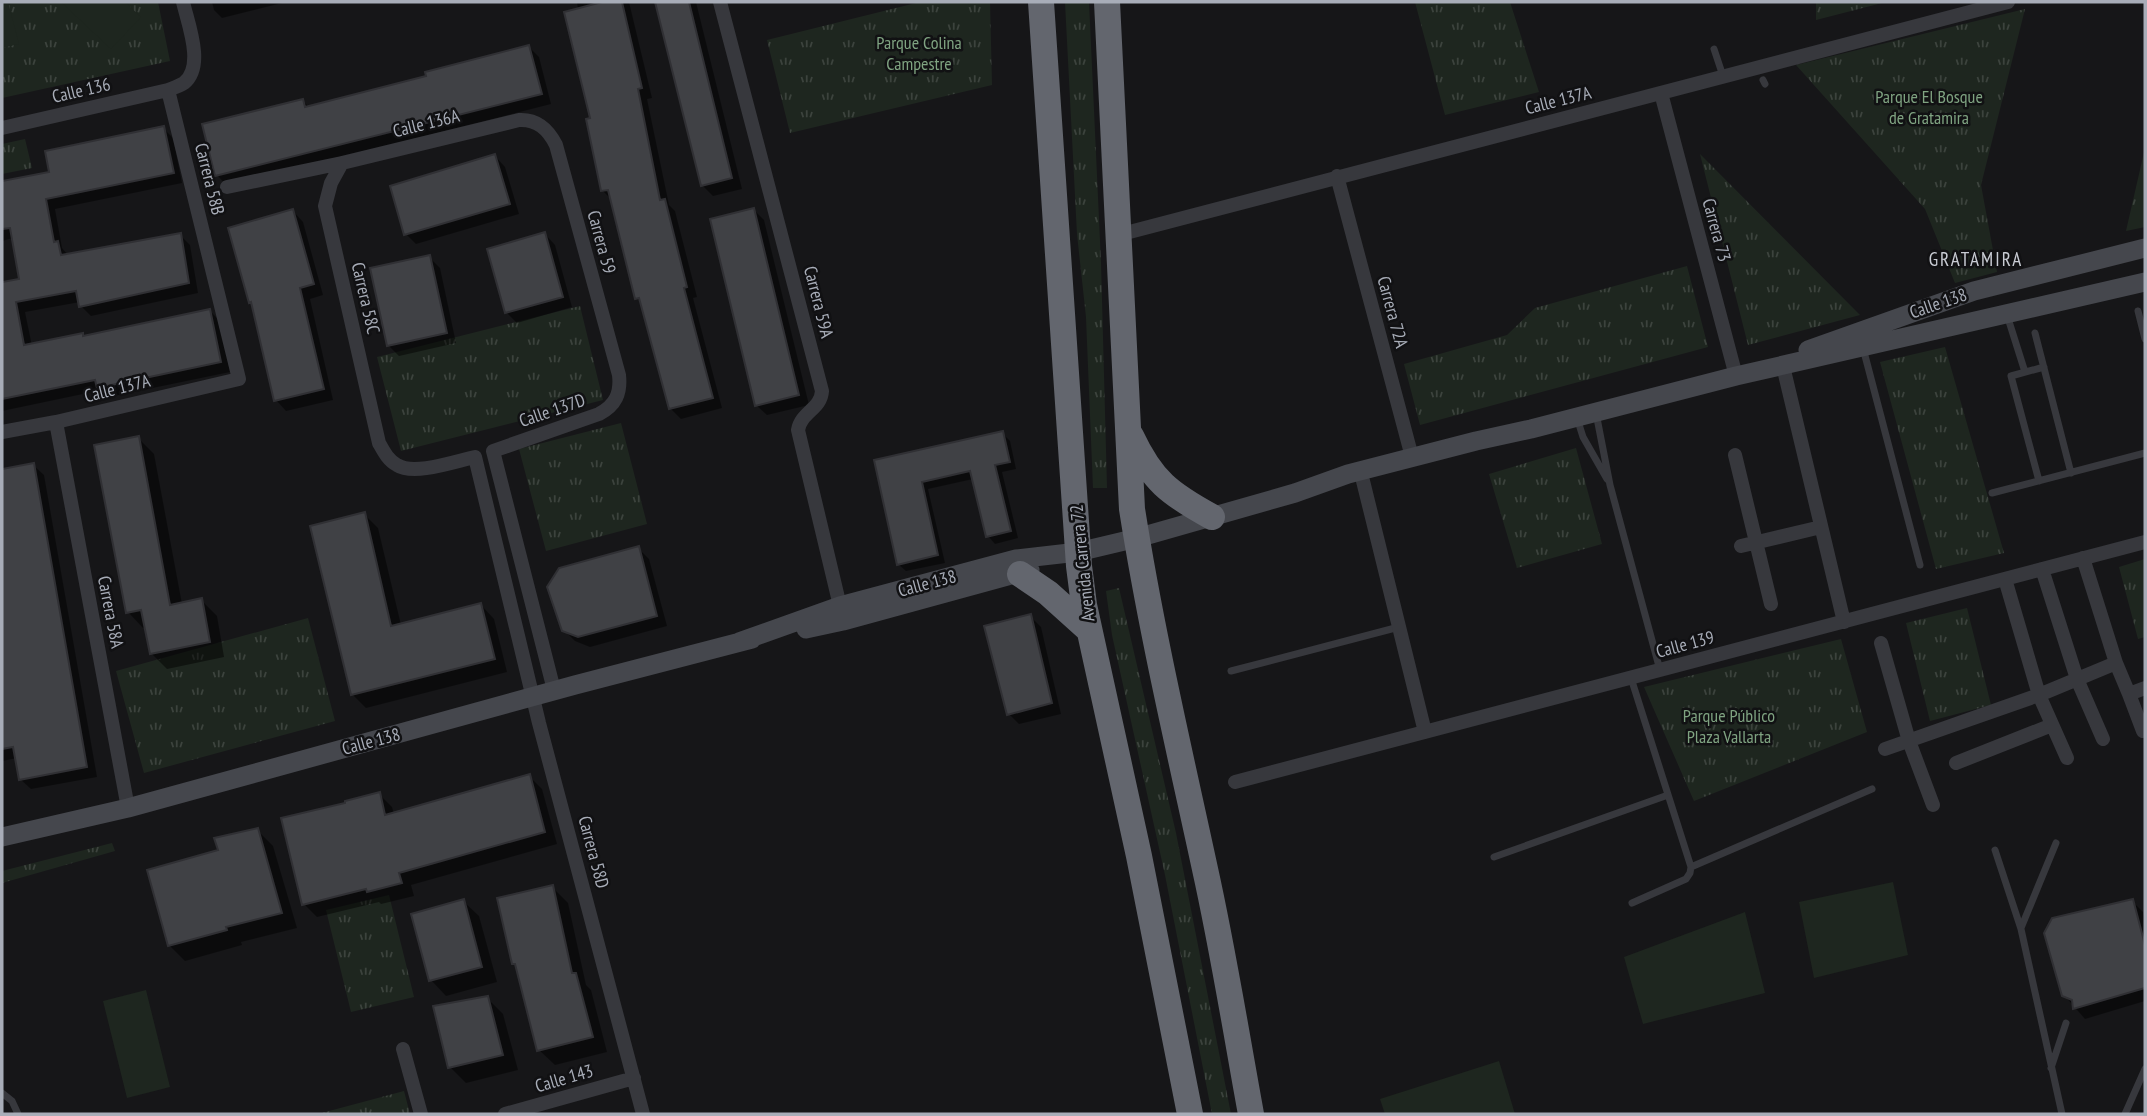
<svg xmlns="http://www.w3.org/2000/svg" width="2147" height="1116" font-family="'PT Sans Narrow',sans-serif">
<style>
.grass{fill:url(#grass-tufts)}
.garden{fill:#1e261f}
.shadow{fill:#0007}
.building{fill:#404145;stroke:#303034;stroke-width:2}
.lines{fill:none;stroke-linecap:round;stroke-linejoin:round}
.lane{stroke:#37383d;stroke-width:7}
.street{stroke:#37383d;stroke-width:14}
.secondary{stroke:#45474d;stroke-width:19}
.highway{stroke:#63666e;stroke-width:26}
.labels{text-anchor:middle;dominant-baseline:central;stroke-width:5;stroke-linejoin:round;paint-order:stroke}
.park-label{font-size:18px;fill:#7fa381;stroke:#111113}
.street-label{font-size:18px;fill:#a8adb8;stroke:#111113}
.neighbourhood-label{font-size:19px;letter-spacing:2px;fill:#c9ccd4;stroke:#111113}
</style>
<defs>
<pattern id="grass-tufts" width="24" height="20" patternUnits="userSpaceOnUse" patternTransform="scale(1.75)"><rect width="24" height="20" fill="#1e261f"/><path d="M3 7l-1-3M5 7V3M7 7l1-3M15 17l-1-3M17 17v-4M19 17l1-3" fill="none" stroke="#3c433d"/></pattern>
</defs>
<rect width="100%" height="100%" fill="#161618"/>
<!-- grass -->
<path class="grass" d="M2,2H158L170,61L2,98Z
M920,2H990L992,85L790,133L767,40Z
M1065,2H1089L1101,263L1107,488H1093L1086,317L1077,234Z
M1415,2H1510L1539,92L1445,115Z
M1816,2H1886L1816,20Z
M2025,9L1981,185L1997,272L1955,283L1925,209L1796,65Z
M25,139L32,168L2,174V144Z
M2145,148V227L2126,231Z
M1700,154L1860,315L1748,345Z
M1687,266L1708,347L1420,425L1404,364L1507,335L1535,308Z
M580,306L603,400L401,451L377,357Z
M1945,347L2004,553L1936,569L1880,362Z
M621,423L647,524L546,551L519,449Z
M1576,448L1602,544L1517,568L1489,474Z
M2145,559V637L2138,639L2119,567Z
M1119,588L1176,833L1231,1114H1212L1165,875L1112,635L1106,591Z
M1967,608L1991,705L1930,721L1906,623Z
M308,618L335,721L144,773L116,671Z
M1841,639L1867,732L1694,801L1644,687Z
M112,843L115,851L2,883V871Z
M389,895L414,997L351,1012L326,910Z
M404,1091L410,1114H318Z"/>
<!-- garden -->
<path class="garden" d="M2,2H8L19,44L2,48Z
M63,2H125L141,17L111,49L62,3Z
M1893,882L1908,955L1814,978L1799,902Z
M1745,912L1765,993L1643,1024L1624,957Z
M146,990L170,1087L127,1098L103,1001Z
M1499,1061L1515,1114H1385L1380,1099Z"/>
<!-- shadow -->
<path class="shadow" d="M212,2H286L222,18L214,10Z
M577,2H629L652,98L647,99L669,205L675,211L697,297L693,298L722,408L681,419L670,408L642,303L637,298L612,200L602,190Z
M657,2H696L742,189L713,196L702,185Z
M529,47L539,57L551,104L227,186L217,175L303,101L310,108L429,77Z
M163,128L173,138L182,183L55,209L62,248L68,255L180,235L190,245L198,293L91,316L81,306L80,302L25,312L32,346L85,338L210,311L220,321L230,372L109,397L102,390L2,411V284L21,280L13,238L2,241V182L51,173Z
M495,156L505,167L519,214L416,244L406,234Z
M754,210L764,220L809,405L767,415L756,405Z
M293,211L303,222L323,295L310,299L333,400L286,411L276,400L253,305L251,302Z
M545,234L555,245L572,307L517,323L506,312Z
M429,257L440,268L456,343L399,356L388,345Z
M1002,433L1010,441L1016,469L1002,472L1018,538L995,544L988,536L973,479L928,489L945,563L906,571L898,564L876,461Z
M138,438L154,454L182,604L201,600L217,616L224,657L167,669L151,653L146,627L143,628L128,612Z
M33,465L44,475L97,777L31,789L20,779L17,758L2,761V471Z
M364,514L378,528L401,625L481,605L494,619L507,672L366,708L352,694Z
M638,548L649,559L667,626L590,647L575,641L564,630Z
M1030,616L1041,627L1061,714L1019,724L1009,714Z
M529,776L542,789L557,844L411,885L414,896L381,904L379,902L317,917L304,904L379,794L392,807L394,814Z
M257,830L273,846L297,928L241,942L242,945L185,961L169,945L220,851Z
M552,887L568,903L586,985L591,990L607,1052L555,1065L539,1050L518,968L514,963Z
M463,901L479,916L497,982L446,996L431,980Z
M2132,901L2143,912L2145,921V1001L2085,1019L2064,995Z
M487,998L503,1014L518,1070L466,1083L450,1067Z"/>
<!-- building -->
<path class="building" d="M602,2H622L642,88L638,89L660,200L665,199L687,287L684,288L713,398L669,409L639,298L635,299L608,190L601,191L586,119L590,118L564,12Z
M655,2H689L732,178L701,186Z
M529,45L542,94L215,176L202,124L303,99L305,107L426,76L425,72Z
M164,126L174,173L46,199L54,242L58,241L61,255L181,233L189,283L79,307L76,291L16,302L24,345L83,333V336L210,309L221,362L97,388L95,380L2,399V282L19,279L10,228L2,229V181L49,172L45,151Z
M495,154L510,204L404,235L390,186Z
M754,208L799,395L755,406L710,219Z
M293,209L314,284L300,288L324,389L274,401L251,302L249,303L228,228Z
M545,232L563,297L505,313L487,249Z
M430,255L447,333L387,346L370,268Z
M1003,431L1010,462L995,465L1011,531L986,537L970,471L922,482L938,555L897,565L874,460Z
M139,436L170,605L202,598L210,642L150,654L141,610L126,613L94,445Z
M34,463L87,767L19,780L13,747L2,749V469Z
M365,512L391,626L481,603L495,659L351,695L310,526Z
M639,546L657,616L578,637L562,631L547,587L559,568Z
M1031,614L1052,703L1007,715L984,626Z
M530,774L545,832L399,873L402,883L367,892L366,889L302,905L281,818L345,803V801L380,792L385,815Z
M258,828L282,913L226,927L227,930L168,946L147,870L218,850L214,838Z
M553,885L572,973H576L593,1037L537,1051L515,964H512L497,898Z
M464,899L482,967L429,981L411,914Z
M2133,899L2145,945V988L2073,1009L2072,1000L2062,996L2044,933L2052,918Z
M488,996L503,1055L448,1068L433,1006Z"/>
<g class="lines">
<!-- lane -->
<path class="lane" d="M1714,49L1723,76
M1763,80L1765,84
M2138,311L2145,339
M2007,315L2025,372
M2035,333L2071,473
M1863,348L1920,565
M1596,413L1610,485L1660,670
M1577,418L1583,437L1607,479
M2039,481L2011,376L2044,367
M1992,493L2145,453
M1231,671L1399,627
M1631,678L1691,867L1690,873L1686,879L1632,903
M1995,850L2021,929L2062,1114
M1494,857L1668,795
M1691,867L1872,789
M2021,928L2056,843
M2051,1068L2066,1023
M2,1093L12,1101L18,1114
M2125,1114L2145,1069"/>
<!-- street -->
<path class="street" d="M720,2L822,391C821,409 801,412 798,430L840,606
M1661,93L1736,376
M2,128L168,90C173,88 179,86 184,83C205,66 188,24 183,2
M342,163L331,183L325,206L379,443C384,452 388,460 397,465C414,476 456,461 475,457L539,723L643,1114
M1337,176L1412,457
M227,187L342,163L519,120C537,119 548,129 556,145L619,375C621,393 616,405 599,414L493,451L554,690
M1118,235L2008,2
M1783,366L1844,622
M56,422L128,808
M2,432L56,422L239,379L168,90
M1735,455L1771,604
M1363,481L1425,732
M1741,546L1821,527
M2042,569L2077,679L2103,739
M2005,579L2039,695L2067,758
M1881,643L1909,741L1933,805
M2116,663L2129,694L2145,688
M2129,694L2143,731
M1885,749L2039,695L2116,663L2083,558
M1956,763L2052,725
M1235,782L2145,542
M403,1049L421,1114
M505,1114L634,1078"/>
<!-- secondary -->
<path class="secondary" d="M1808,350L1974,291L2145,248
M806,629L843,621L1030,570
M739,642L840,606L1016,559L1078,552L1137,538L1295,493L1348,474L1476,441L1531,429L1736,376L2145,282
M2,837L128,808L575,685L752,639"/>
<!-- highway -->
<path class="highway" d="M1041,2L1079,566L1084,605L1139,856L1190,1114
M1107,2L1132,509C1151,630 1179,749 1205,869C1223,950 1236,1032 1251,1114
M1131,436C1152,481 1170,494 1212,517
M1020,574L1048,593L1088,629"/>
</g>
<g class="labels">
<!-- park labels -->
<g class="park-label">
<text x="919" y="42">Parque Colina<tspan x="919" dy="21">Campestre</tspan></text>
<text x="1929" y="96">Parque El Bosque<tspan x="1929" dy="21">de Gratamira</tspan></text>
<text x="1729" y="715">Parque Público<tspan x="1729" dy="21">Plaza Vallarta</tspan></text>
</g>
<!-- street labels -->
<g class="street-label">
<text transform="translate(81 90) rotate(-13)">Calle 136</text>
<text transform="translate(1558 100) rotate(-14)">Calle 137A</text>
<text transform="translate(426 123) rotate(-14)">Calle 136A</text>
<text transform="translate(210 179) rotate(76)">Carrera 58B</text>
<text transform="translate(1717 230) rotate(75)">Carrera 73</text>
<text transform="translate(602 242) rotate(75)">Carrera 59</text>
<text transform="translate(366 298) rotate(77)">Carrera 58C</text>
<text transform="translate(819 302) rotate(76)">Carrera 59A</text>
<text transform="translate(1938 303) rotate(-19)">Calle 138</text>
<text transform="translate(1393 312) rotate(75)">Carrera 72A</text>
<text transform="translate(117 388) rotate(-14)">Calle 137A</text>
<text transform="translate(552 410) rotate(-19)">Calle 137D</text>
<text transform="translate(1082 563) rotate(-96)">Avenida Carrera 72</text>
<text transform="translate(927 583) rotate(-15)">Calle 138</text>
<text transform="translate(111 612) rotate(79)">Carrera 58A</text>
<text transform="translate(1685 644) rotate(-15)">Calle 139</text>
<text transform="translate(371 741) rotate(-15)">Calle 138</text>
<text transform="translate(594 852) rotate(75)">Carrera 58D</text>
<text transform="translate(564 1078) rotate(-16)">Calle 143</text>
</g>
<!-- neighbourhood labels -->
<g class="neighbourhood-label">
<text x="1976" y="259">GRATAMIRA</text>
</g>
</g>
<!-- border -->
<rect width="2147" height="1116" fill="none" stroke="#a8adb8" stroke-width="7"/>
</svg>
